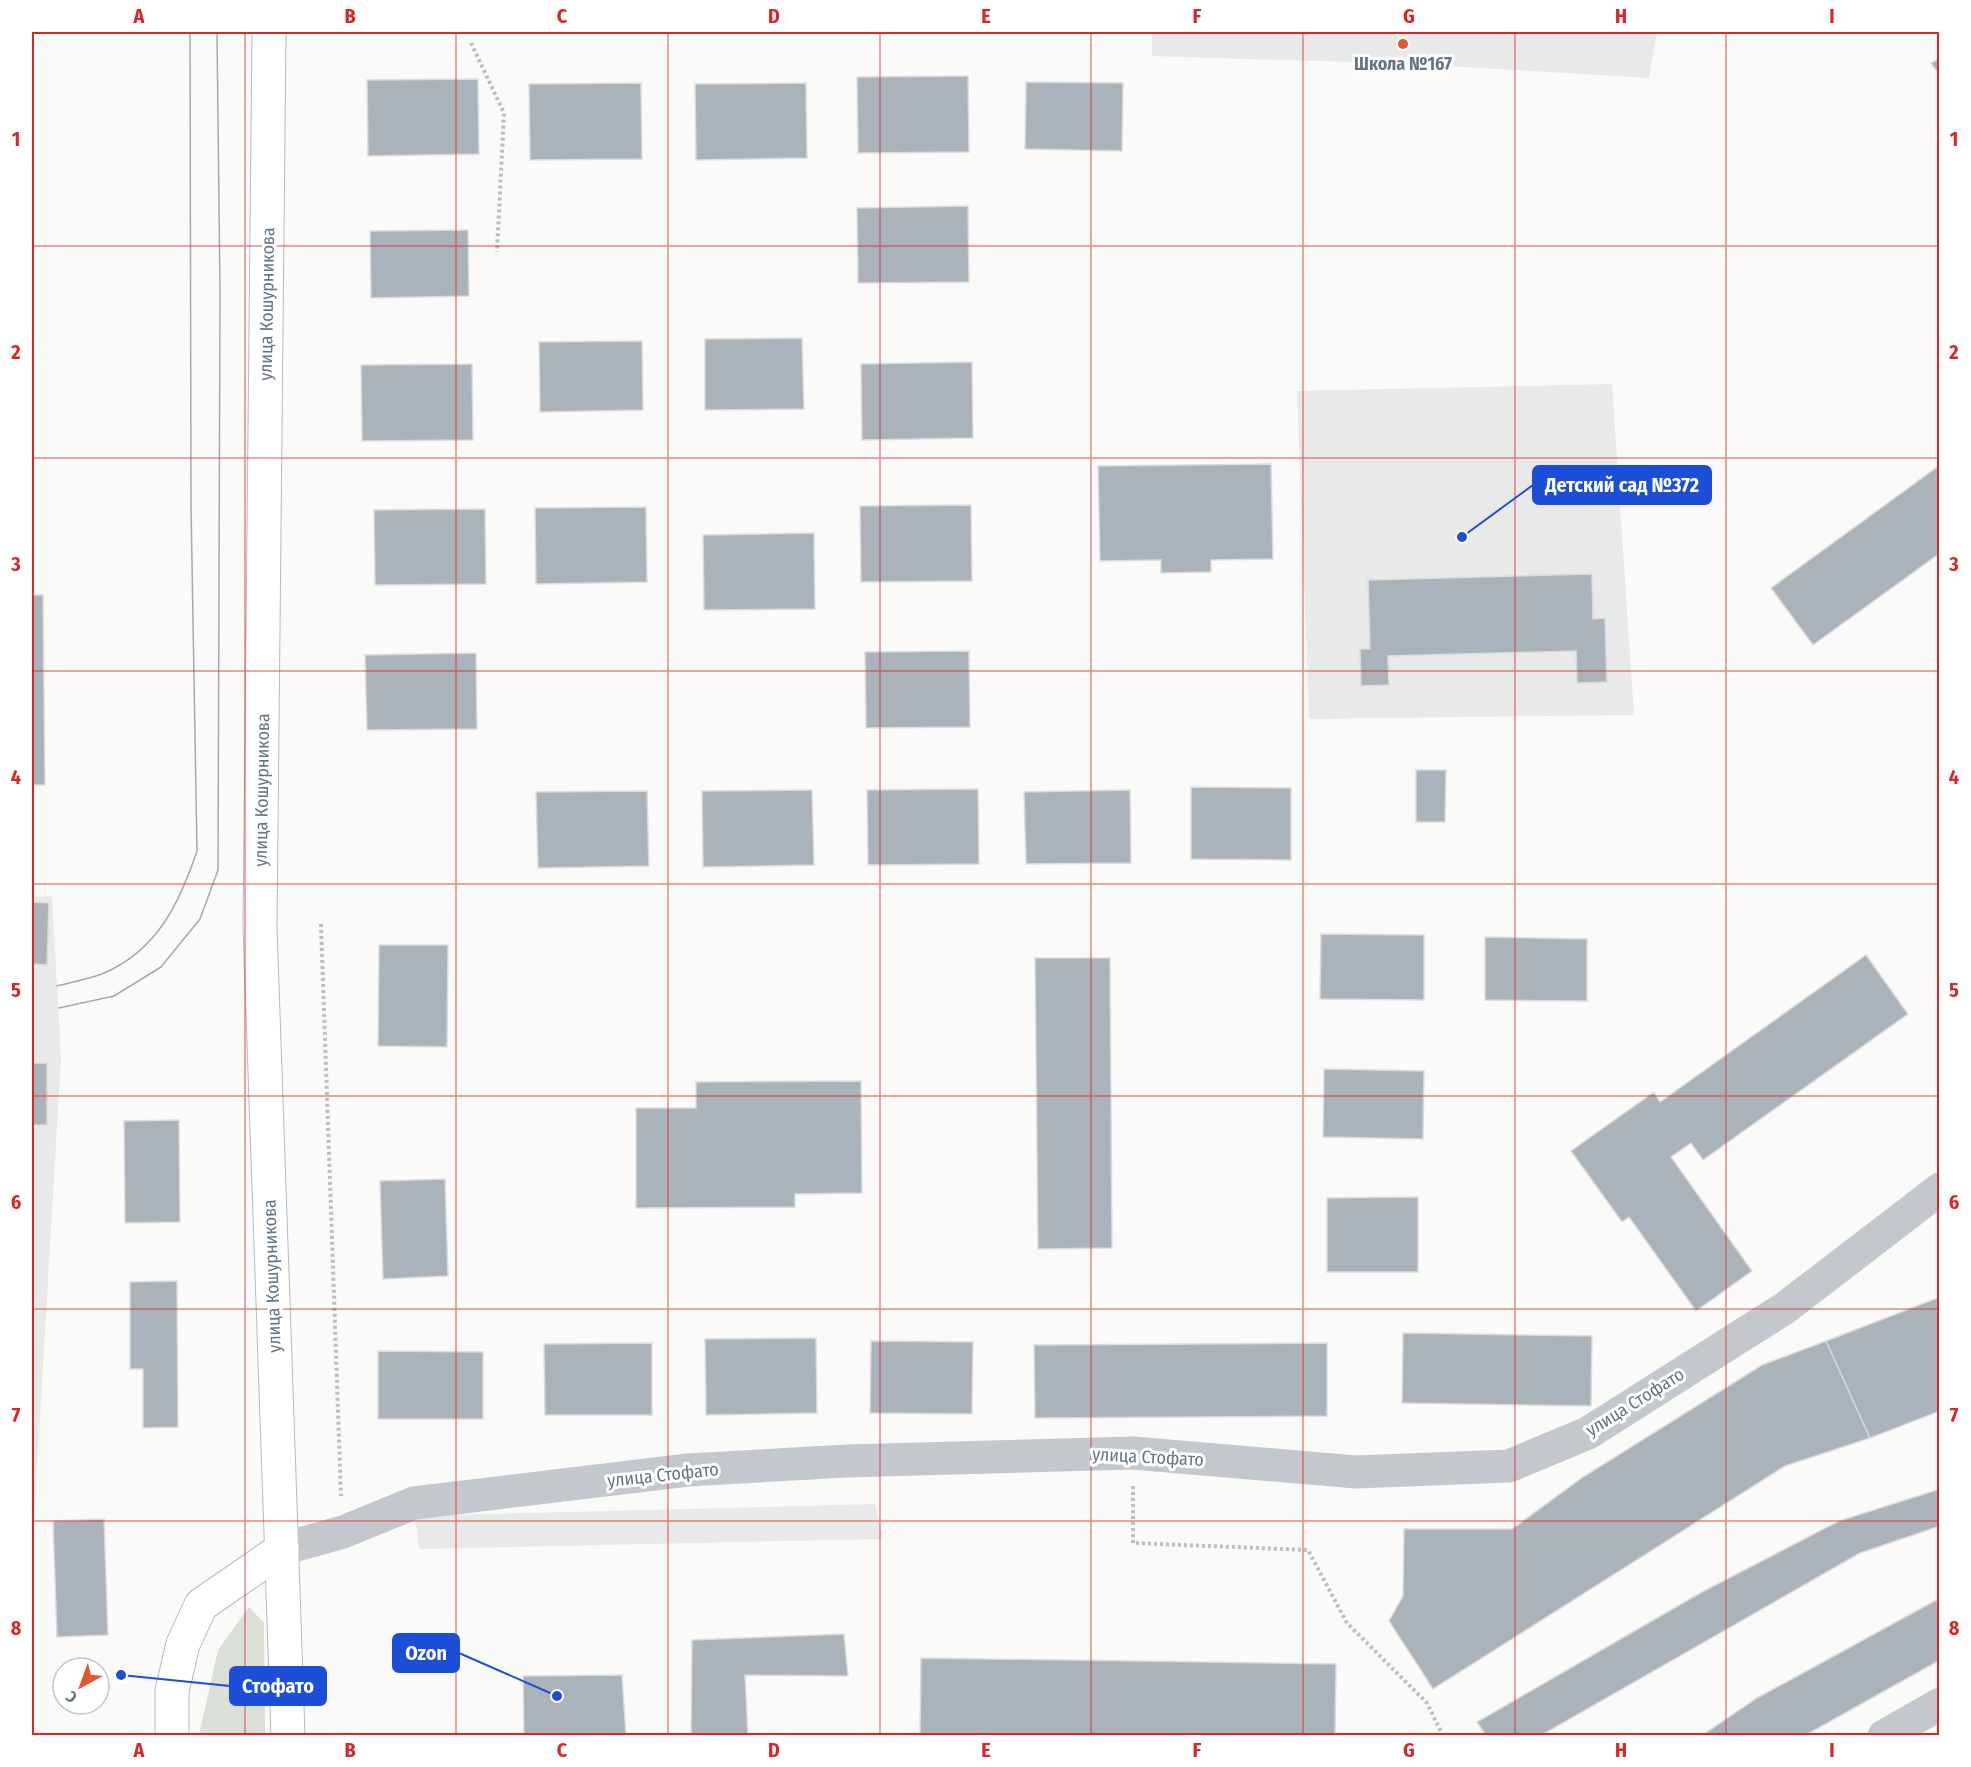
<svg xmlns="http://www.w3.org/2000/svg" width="1971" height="1767" font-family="'Fira Sans Condensed',sans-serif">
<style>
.built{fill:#e8e9e9}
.green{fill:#dadfd7}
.building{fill:#aab3b9;stroke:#dcdcda;stroke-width:1.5}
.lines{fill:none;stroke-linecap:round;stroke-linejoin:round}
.major-casing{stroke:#b5babe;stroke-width:35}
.path{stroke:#bbbfc2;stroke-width:4;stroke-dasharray:3 3;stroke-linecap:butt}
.minor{stroke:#c3c8cc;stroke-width:33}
.major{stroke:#fff;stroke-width:33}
.tram{stroke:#a2aab0;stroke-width:1.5}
.grid{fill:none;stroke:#d62828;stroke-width:1.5;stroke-opacity:0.55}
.poi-dot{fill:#e4572e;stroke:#fff;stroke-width:2}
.labels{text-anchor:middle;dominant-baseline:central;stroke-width:6;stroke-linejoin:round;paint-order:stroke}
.poi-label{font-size:18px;font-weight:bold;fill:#657683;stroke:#fff}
.street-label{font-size:18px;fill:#657683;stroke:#fff}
.leader{fill:none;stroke:#1d4ed8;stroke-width:2}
.callout-dot{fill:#1d4ed8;stroke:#fff;stroke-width:2}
.callout{fill:#1d4ed8;stroke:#1d4ed8;stroke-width:2}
.callout-label{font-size:20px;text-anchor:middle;font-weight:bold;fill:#fff}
.neatline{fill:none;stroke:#d62828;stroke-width:2}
.grid-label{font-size:20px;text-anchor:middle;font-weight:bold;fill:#d62828}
</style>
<rect width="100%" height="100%" fill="#fafaf8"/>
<!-- built -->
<path class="built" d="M1152,32H1657L1649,78L1415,64L1152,56Z
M1612,384L1634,715L1309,719L1297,391Z
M52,896L61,1058L32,1554V897Z
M875,1504L883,1539L419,1549L415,1516Z"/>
<!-- green -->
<path class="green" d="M249,1607L264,1623L265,1735H199L218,1650Z"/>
<!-- building -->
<path class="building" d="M1940,58V76L1931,63Z
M968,76L969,152L858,153L857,77Z
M478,79L479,154L368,156L367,80Z
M1026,82L1123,83L1122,151L1025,149Z
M641,83L642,159L530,160L529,84Z
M806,83L807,158L696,160L695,84Z
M968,206L969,282L858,283L857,208Z
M468,230L469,296L371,298L370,231Z
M802,338L804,409L705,410V339Z
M642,341L643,410L540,412L539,342Z
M972,362L973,438L862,440L861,364Z
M472,364L473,440L362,441L361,365Z
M1271,464L1273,559L1211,560V572L1161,573V560L1100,561L1098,466Z
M1940,465V553L1813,645L1771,588Z
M971,505L972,581L861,582L860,506Z
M646,507L647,582L536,584L535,508Z
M485,509L486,584L375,585L374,510Z
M814,533L815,609L704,610L703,535Z
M1592,574L1593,619L1605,618L1607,682L1577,683L1576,651L1388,656L1389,685L1361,686L1360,649H1370L1368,580Z
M32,595H43L45,785H32Z
M969,651L970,727L866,728L865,652Z
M476,653L477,729L367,730L365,655Z
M1416,770H1446L1445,822H1416Z
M1191,787L1291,788V860L1191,859Z
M978,789L979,864L868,865L867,790Z
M812,790L814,865L703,867L702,791Z
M1130,790L1131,863L1026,864L1024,792Z
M647,791L649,866L538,868L536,792Z
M32,902L49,903L47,965L32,964Z
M1321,934L1424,935V1000L1320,999Z
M1485,937L1587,939V1001L1485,1000Z
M379,945H448L447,1047L378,1046Z
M1866,955L1908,1014L1703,1160L1691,1143L1671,1157L1752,1271L1696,1311L1629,1217L1622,1222L1571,1151L1654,1092L1660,1102Z
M1035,958H1110L1112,1248L1038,1249Z
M32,1063H47V1125H32Z
M1324,1069L1424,1071L1423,1139L1323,1137Z
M861,1081L862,1193L795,1194V1207L636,1208V1108H696V1082Z
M179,1120L180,1222L125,1223L124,1121Z
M445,1179L448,1276L383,1279L380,1181Z
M1418,1197V1272H1327V1198Z
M177,1281L178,1427L143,1428V1369H130V1282Z
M1940,1297V1411L1870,1438L1826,1341Z
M1403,1333L1592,1336L1591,1406L1402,1403Z
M816,1338L817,1413L706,1415L705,1339Z
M871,1341L973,1342L972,1414L870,1413Z
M1826,1341L1870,1438L1785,1466L1433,1689L1389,1621L1403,1596L1404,1529H1512L1583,1477L1762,1365Z
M652,1343V1415H545L544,1344Z
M1327,1343V1416L1035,1418L1034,1345Z
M378,1351L483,1352V1419H378Z
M1940,1489V1526L1860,1553L1540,1736H1486L1477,1722L1702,1592L1839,1521Z
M104,1519L108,1635L57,1637L53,1521Z
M1940,1598V1660L1804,1736H1701L1757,1698Z
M844,1634L848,1676L745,1675L748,1736H691L692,1640Z
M921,1658L1336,1664L1335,1736H920Z
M622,1675L626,1736H524L523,1676Z"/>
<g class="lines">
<defs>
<path id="major" d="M269,32L260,927L288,1736
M172,1736V1691L183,1644L201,1605L282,1549"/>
</defs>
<!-- major casing -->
<use href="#major" class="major-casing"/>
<!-- path -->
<path class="path" d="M471,43L504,113L497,252
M321,924L341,1496
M1133,1486V1543L1308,1550L1347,1623L1427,1703L1443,1736"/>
<!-- minor -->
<path class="minor" d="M282,1549L343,1532L414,1503L688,1470L847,1461L1133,1453L1356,1472L1509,1466L1588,1433L1785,1308L1940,1189
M1884,1736L1940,1704"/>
<!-- major -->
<use href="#major" class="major"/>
<!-- tram -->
<path class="tram" d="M57,986C72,982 88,979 102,974C157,951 179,904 197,851L191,505L190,32
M59,1008L114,996L161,967L200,919L218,870L220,291L217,32"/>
</g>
<!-- grid -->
<path class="grid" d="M245,32V1736M456,32V1736M668,32V1736M880,32V1736M1091,32V1736M1303,32V1736M1515,32V1736M1726,32V1736M32,246H1940M32,458H1940M32,671H1940M32,884H1940M32,1096H1940M32,1309H1940M32,1521H1940"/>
<!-- markers -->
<circle class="poi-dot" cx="1403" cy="44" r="6"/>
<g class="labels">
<!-- poi labels -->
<g class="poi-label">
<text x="1403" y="64">Школа №167</text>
</g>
<!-- street labels -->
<g class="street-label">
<text transform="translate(267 304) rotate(-89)">улица Кошурникова</text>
<text transform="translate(262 790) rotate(-89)">улица Кошурникова</text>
<text transform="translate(272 1276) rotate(-92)">улица Кошурникова</text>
<text transform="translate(1635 1402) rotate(-32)">улица Стофато</text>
<text transform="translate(1148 1457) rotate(3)">улица Стофато</text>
<text transform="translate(663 1475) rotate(-6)">улица Стофато</text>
</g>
</g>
<!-- callouts -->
<path class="leader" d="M1462 537L1533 485M557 1696L459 1653M121 1675L230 1686"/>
<g class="callout-dot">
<circle cx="1462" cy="537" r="6"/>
<circle cx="557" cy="1696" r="6"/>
<circle cx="121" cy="1675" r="6"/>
</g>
<g class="callout">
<rect x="1533" y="466" width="178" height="38" rx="6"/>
<rect x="393" y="1634" width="66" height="38" rx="6"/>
<rect x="230" y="1667" width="96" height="38" rx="6"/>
</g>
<g class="callout-label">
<text x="1622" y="492">Детский сад №372</text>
<text x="426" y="1660">Ozon</text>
<text x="278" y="1693">Стофато</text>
</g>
<!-- border -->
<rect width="1971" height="1767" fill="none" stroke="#ffffff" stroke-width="66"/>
<!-- north arrow -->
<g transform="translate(81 1686) rotate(221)"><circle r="28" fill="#ffffff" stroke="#c1c8cd" stroke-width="1.5"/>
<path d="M0-4.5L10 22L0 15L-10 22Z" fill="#e4572e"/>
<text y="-9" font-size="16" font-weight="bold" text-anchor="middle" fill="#657683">С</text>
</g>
<rect x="33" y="33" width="1905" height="1701" class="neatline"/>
<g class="grid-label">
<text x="139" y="23">A</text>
<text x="350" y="23">B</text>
<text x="562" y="23">C</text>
<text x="774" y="23">D</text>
<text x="986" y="23">E</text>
<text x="1197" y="23">F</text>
<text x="1409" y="23">G</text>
<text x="1621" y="23">H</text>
<text x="1832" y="23">I</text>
<text x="16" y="146">1</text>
<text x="1954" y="146">1</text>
<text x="16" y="359">2</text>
<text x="1954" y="359">2</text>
<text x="16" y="571">3</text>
<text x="1954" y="571">3</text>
<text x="16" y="784">4</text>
<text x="1954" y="784">4</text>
<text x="16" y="997">5</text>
<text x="1954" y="997">5</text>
<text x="16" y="1209">6</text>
<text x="1954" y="1209">6</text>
<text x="16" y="1422">7</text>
<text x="1954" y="1422">7</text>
<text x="16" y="1635">8</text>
<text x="1954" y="1635">8</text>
<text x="139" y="1757">A</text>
<text x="350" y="1757">B</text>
<text x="562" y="1757">C</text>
<text x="774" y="1757">D</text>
<text x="986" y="1757">E</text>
<text x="1197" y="1757">F</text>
<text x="1409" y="1757">G</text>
<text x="1621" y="1757">H</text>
<text x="1832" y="1757">I</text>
</g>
</svg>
